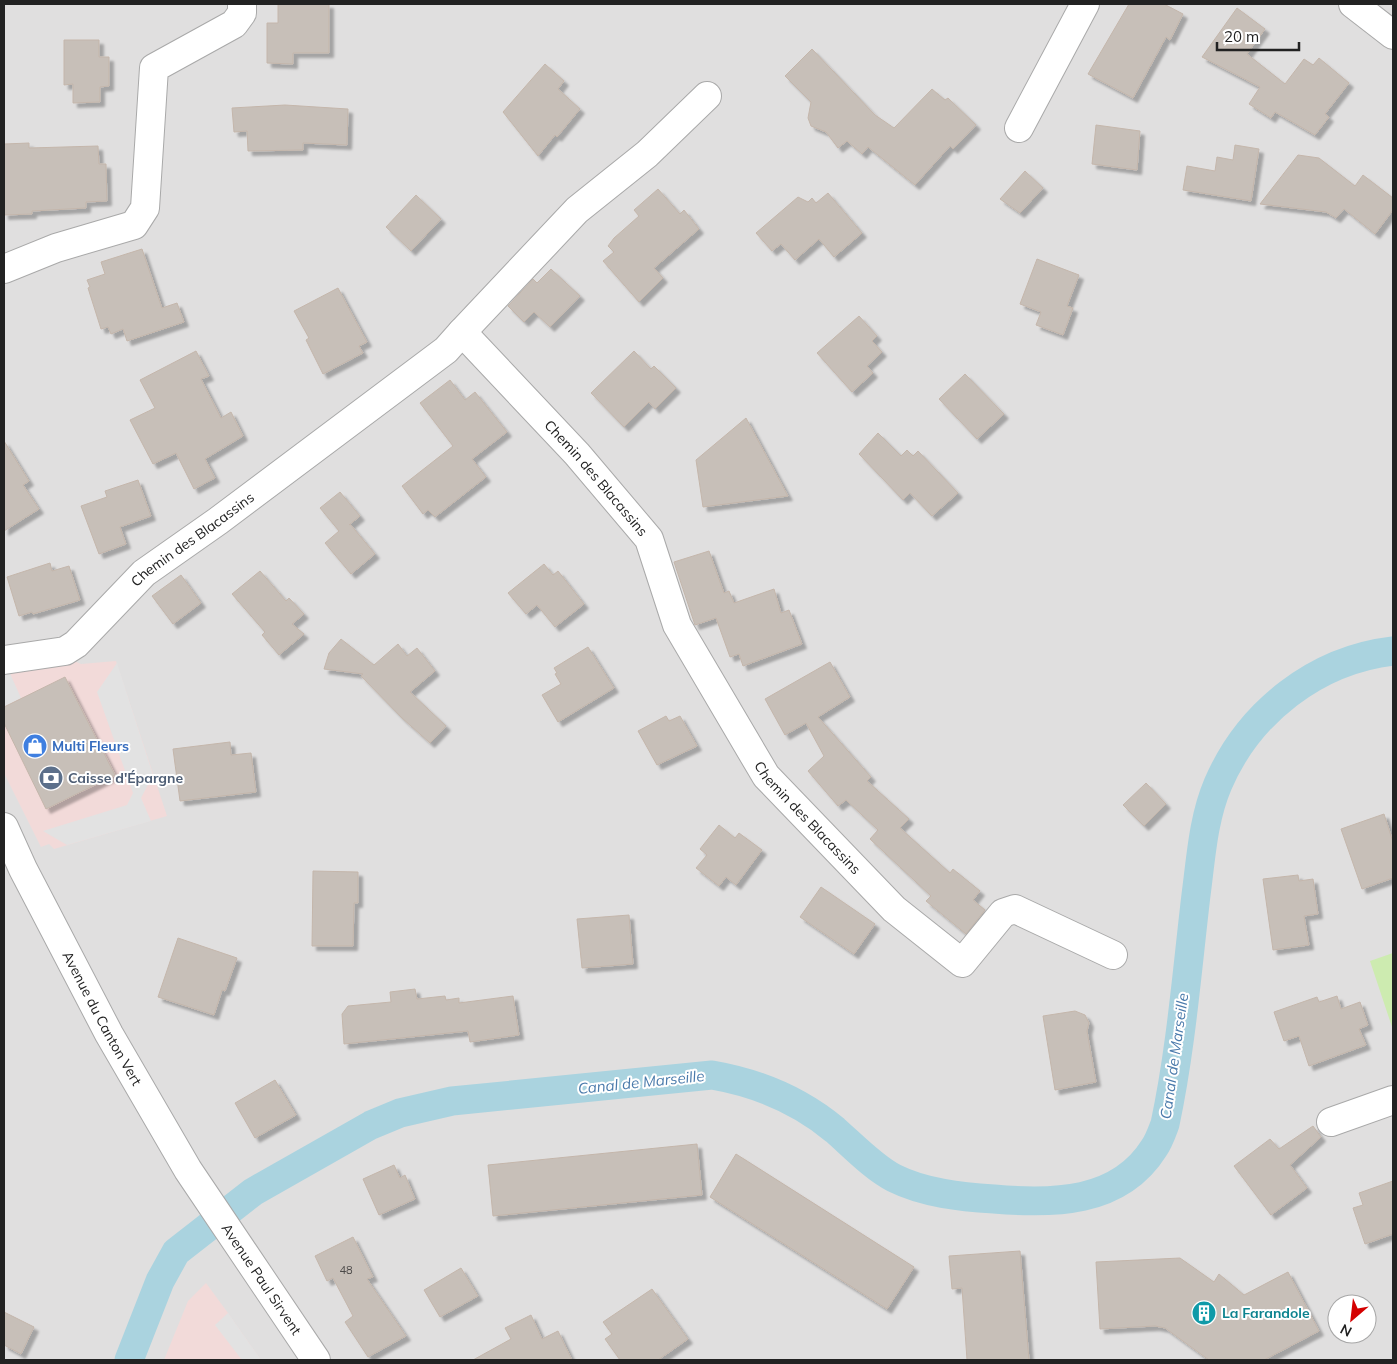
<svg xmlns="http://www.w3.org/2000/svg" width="1397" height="1364" font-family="Mulish,sans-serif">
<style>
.residential{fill:#e0dfdf;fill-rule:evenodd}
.commercial{fill:#f2dad9}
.grass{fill:#cdebb0}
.parking{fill:#e2e2e2}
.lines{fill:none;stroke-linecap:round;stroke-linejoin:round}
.canal{stroke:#aad3df;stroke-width:29}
.building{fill:#c7bfb8;stroke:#c4b6ab;filter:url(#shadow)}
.minor-casing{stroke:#a9a9a9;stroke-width:30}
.minor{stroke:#fff;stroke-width:28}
.labels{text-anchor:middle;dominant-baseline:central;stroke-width:4;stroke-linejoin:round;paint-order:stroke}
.number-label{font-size:11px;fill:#4b4948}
.street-label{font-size:14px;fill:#222;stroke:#fff}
.shop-label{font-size:14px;font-weight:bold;fill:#366cbe;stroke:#fff;text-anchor:start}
.service-label{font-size:14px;font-weight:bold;fill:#4e5e75;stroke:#fff;text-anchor:start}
.culture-label{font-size:14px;font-weight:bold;fill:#0d838f;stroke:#fff;text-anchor:start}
.water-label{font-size:15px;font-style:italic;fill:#4a7aab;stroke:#fff}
</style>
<defs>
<filter id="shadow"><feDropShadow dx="4.5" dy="4.5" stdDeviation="1" flood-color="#0004"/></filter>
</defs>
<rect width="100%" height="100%" fill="#f2efe9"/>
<!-- residential -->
<path class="residential" d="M4,4H1393V1360H4ZM1337,1304H1367V1334H1337Z"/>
<!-- commercial -->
<path class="commercial" d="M70,659L81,664L116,661L167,816L54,849L49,844L41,847L4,773V670Z
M206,1283L228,1313L261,1360H164L188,1301Z"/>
<!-- grass -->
<path class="grass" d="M1393,953V1030L1370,961Z"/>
<!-- parking -->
<path class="parking" d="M117,663L153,775L141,798L151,821L67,845L43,831L127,805L133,793L97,692Z
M8,669L21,698L4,707V671Z
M228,1313L261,1360H242L215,1325Z"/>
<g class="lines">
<!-- canal -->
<path class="canal" d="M129,1360L160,1281L176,1252L253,1192L371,1125L400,1113L452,1101L712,1075C758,1083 799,1100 835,1130C852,1145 874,1168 894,1178C924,1193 961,1197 994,1199C1052,1204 1119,1204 1154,1148C1159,1141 1162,1132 1165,1124C1181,1049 1187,971 1196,895C1201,858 1203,819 1218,784C1249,712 1316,660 1393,651"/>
</g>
<!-- building -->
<path class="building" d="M278,4H329V53H293V64L267,63V23H278Z
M1129,4H1164L1183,14L1170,40L1166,37L1133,98L1088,74Z
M1237,8L1265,29L1247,54L1285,84L1304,59L1313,65L1319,58L1349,83L1325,114L1329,117L1315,135L1275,112L1271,118L1249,104L1260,87L1202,57Z
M64,40H99V57H109V86L100,87V102L73,103V84L64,85Z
M812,49L875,115L894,128L932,89L945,100L948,98L976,125L953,149L950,146L915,185L868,147L862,154L847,141L838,148L826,132L811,126L808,118L811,102L785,76Z
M545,64L564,81L558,89L580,109L557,137L555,135L538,156L503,112Z
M285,105L348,109L347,145L303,143V150L248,151L247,131L234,132L232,108Z
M1096,125L1140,131L1137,170L1092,164Z
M29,143V148L98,146L99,164H106L107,201L86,202V208L32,211V214L4,215V144Z
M1235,145L1259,149L1251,201L1183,190L1187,166L1215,171L1217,157L1233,160Z
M1298,155L1319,158L1355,186L1363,175L1393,198V210L1375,234L1344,209L1336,218L1326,212L1260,204Z
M1025,171L1043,188L1020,213L1000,199Z
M658,189L680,214L684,210L699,229L654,268L663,278L639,302L603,261L614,252L608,246L614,238L639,216L634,210Z
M828,193L862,233L834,257L819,239L795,260L781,244L772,251L756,233L798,197L808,202L812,198L816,203Z
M416,195L441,219L411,251L386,227Z
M142,249L162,308L177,303L184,322L127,341L123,329L111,334L108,327L101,329L88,288L90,287L87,280L105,274L101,262Z
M1037,259L1079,275L1067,306L1073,308L1063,335L1036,325L1041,312L1020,304Z
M551,269L580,296L550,327L534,312L524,322L508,306L533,279L537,283Z
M338,288L367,342L359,346L363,353L323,374L306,340L309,338L294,311Z
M859,316L877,336L872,341L882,352L867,366L873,373L852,392L817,353Z
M196,351L209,376L201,379L221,418L231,412L243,436L205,459L215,478L194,489L176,453L153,464L130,420L155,408L140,380Z
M634,351L651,369L654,366L676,388L655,409L649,402L624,427L591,393Z
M965,374L1004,414L977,439L939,399Z
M450,380L465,400L475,392L507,432L472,459L486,477L435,517L428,510L423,514L402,486L453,446L420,403Z
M746,418L788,496L703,507L696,460Z
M878,433L901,456L907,450L913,456L918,451L958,493L932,516L910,493L903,500L859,454Z
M4,441L29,481L23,485L39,509L4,531Z
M138,480L151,516L120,527L126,544L99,554L81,506L107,497L105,491Z
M340,492L360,516L349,525L350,524L375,554L351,574L325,543L339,531L320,508Z
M709,551L724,593L729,591L734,603L774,589L781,613L789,610L802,644L743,666L739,654L730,657L716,618L695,625L674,562Z
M50,563L52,571L69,566L80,600L33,614L32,612L19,616L7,577Z
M544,564L553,575L558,571L584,604L555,627L537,605L526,614L508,593Z
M260,571L286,601L289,598L304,614L292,624L304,634L279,655L262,635L265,632L232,594Z
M181,575L201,603L173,624L152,596Z
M341,639L374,665L398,644L407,656L417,648L435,671L410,692L446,726L430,743L402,718L361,676L363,674L324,669L329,653Z
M588,647L614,688L558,722L542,695L561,684L555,674L557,673L554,668Z
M830,662L850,697L818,717L871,777L867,781L909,819L900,828L950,873L953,869L980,891L973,900L985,910L966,934L926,901L931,896L870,839L878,830L846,800L838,806L808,771L824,756L806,723L785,735L765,699Z
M65,677L115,775L46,809L4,723V707Z
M666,716L669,721L680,716L697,746L657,765L638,731Z
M230,742L231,755L251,753L256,792L180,801L173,749Z
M1146,783L1166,804L1144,826L1123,805Z
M1384,814L1393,842V878L1362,889L1341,829Z
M719,825L735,838L739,833L762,850L736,885L726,877L719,886L696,868L707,855L700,849Z
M313,871L358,872V903H354L353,946H312Z
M1298,875L1299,881L1313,879L1318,914L1304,916L1309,945L1273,950L1263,879Z
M821,887L875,924L854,954L800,917Z
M629,915L633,964L582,968L577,919Z
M178,938L237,958L225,991L222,990L214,1015L158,997Z
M415,989L417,999L445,996L446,1000L459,998V1003L513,996L519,1035L470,1042L468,1031L344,1044L342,1014L348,1006L391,1002L390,992Z
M1337,996L1341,1009L1360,1002L1368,1025L1359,1029L1366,1045L1309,1066L1299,1036L1284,1041L1274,1012L1317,997L1319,1002Z
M1075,1011L1085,1015L1089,1023L1087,1031L1096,1082L1055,1090L1043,1016Z
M275,1080L296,1115L255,1138L235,1103Z
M1313,1126L1321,1137L1290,1165L1307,1188L1271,1215L1234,1166L1270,1139L1279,1149Z
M697,1144L702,1195L493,1216L488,1165Z
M736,1154L914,1267L887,1309L710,1197Z
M394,1165L400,1178L405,1175L415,1199L379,1215L363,1179Z
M1393,1181V1234L1365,1244L1353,1208L1363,1205L1359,1193Z
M353,1237L373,1277L367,1279L406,1336L368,1357L345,1322L353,1316L333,1278L327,1281L315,1256Z
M1020,1251L1029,1360H967L962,1288L952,1289L949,1256Z
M1180,1258L1214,1282L1219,1274L1244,1295L1288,1272L1319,1331L1264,1360H1209L1165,1328L1155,1326L1100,1329L1096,1262Z
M461,1268L478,1296L440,1317L424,1290Z
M652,1289L688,1339L658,1360H620L605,1339L612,1334L603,1322Z
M4,1312L34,1327L21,1354L4,1345Z
M531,1315L542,1339L558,1331L572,1360H473L511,1339L505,1328Z"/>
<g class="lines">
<defs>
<g id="minor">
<path d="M1353,4L1393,35"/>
<path d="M1019,128L1085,4"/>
<path d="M4,269L56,248L134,225L145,208L154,68L234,24L242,13V4"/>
<path d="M462,332L577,210L647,154L707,96"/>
<path id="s1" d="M4,660L65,651L76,644L144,573L218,521L446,350L462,332L577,454L649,539L677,625L766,776L894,909L962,963L1003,913L1015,909L1113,955"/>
<path id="s2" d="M4,827L23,869L109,1034L188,1170L316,1360"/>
<path d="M1331,1122L1393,1100"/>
</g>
</defs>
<!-- minor casing -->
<use href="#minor" class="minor-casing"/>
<!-- minor -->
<use href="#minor" class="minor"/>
</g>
<!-- icons -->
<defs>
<symbol id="shop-disc" viewBox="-11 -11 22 22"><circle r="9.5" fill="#3f7fe0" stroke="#fff"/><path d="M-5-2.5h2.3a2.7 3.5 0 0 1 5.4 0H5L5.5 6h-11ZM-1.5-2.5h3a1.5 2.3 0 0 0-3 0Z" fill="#fff"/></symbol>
<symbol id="bank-disc" viewBox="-11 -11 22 22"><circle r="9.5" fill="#5c6f8a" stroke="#fff"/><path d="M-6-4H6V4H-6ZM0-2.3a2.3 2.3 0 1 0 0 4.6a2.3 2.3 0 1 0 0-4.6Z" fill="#fff"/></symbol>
<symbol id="building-disc" viewBox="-11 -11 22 22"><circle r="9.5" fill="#0f9aa8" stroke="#fff"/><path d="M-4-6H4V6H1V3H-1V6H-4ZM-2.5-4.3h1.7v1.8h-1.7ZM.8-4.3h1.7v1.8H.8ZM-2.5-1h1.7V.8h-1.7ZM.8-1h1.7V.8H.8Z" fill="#fff"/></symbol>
</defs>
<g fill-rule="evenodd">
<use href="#shop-disc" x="21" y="732" width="28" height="28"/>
<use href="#bank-disc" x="37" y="764" width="28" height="28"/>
<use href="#building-disc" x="1190" y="1299" width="28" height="28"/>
</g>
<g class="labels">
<!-- number labels -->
<g class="number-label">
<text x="346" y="1270">48</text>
</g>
<!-- street labels -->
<g class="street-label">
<text stroke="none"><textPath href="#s1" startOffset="771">Chemin des Blacassins</textPath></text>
<text stroke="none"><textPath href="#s1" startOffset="232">Chemin des Blacassins</textPath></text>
<text stroke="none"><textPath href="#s1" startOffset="1176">Chemin des Blacassins</textPath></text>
<text stroke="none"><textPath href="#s2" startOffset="215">Avenue du Canton Vert</textPath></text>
<text stroke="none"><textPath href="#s2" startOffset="521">Avenue Paul Sirvent</textPath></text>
</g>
<!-- shop labels -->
<g class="shop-label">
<text x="52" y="746">Multi Fleurs</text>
</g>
<!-- service labels -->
<g class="service-label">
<text x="68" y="778">Caisse d'Épargne</text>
</g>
<!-- culture labels -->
<g class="culture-label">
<text x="1222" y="1313">La Farandole</text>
</g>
<!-- water labels -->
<g class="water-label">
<text transform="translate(1174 1056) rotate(-82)">Canal de Marseille</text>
<text transform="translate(641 1082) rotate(-6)">Canal de Marseille</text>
</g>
</g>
<!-- border -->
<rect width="1397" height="1364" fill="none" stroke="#222222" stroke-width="10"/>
<!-- north arrow -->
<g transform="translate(1352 1319) rotate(208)"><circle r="24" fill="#ffffff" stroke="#a7a7a7"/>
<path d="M0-4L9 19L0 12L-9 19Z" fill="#d40000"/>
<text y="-8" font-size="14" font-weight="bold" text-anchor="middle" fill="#222222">N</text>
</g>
<!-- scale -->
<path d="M1217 42v8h82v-8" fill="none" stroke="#222222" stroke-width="2.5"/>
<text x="1224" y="42" font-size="15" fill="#222222" stroke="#ffffff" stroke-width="4" paint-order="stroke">20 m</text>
</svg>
